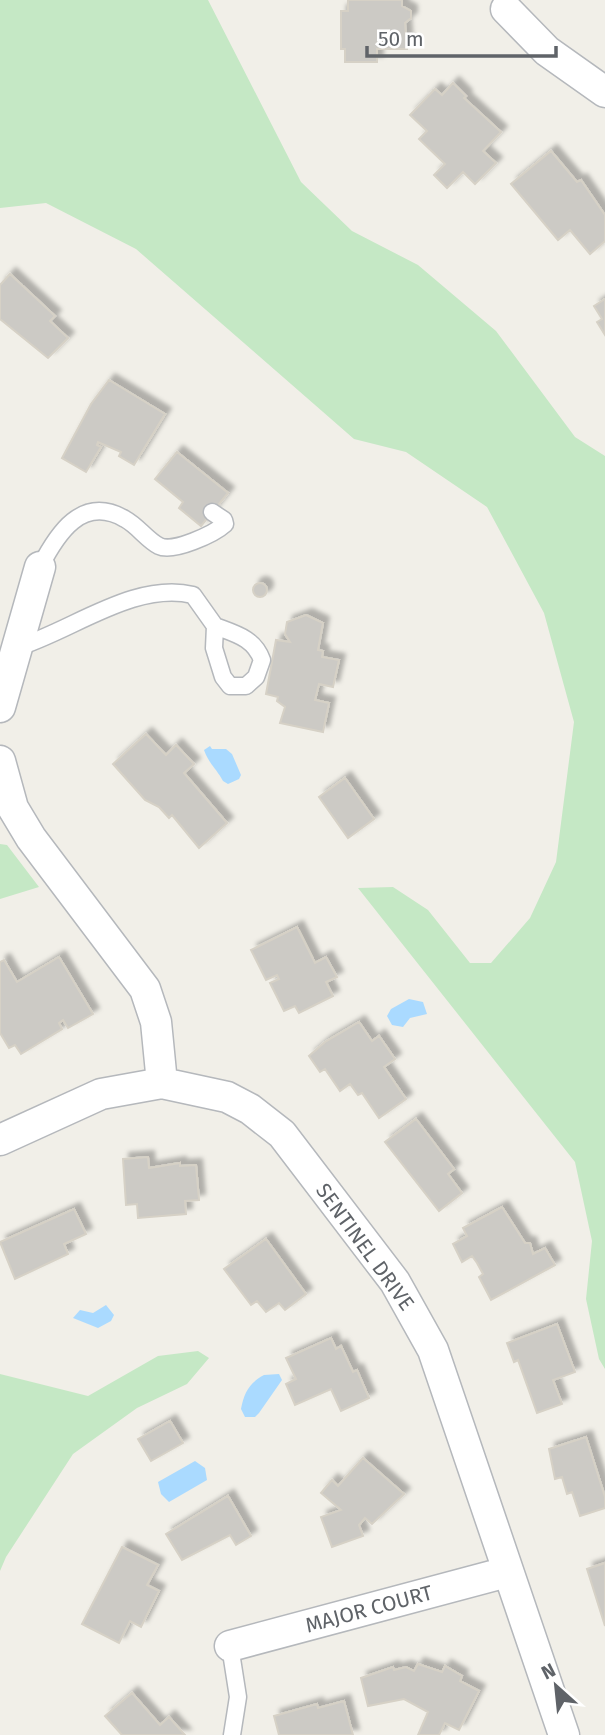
<svg xmlns="http://www.w3.org/2000/svg" width="605" height="1735" font-family="'Fira Sans',sans-serif">
<style>
.green{fill:#c5e8c5}
.water{fill:#aadaff}
.building{fill:#cccac5;stroke:#d6d1c6;stroke-width:2;filter:url(#shadow)}
.lines{fill:none;stroke-linecap:round;stroke-linejoin:round}
.lane-casing{stroke:#b5b8bc;stroke-width:19}
.street-casing{stroke:#b5b8bc;stroke-width:33}
.lane{stroke:#fff;stroke-width:16}
.street{stroke:#fff;stroke-width:30}
.labels{text-anchor:middle;dominant-baseline:central;stroke-width:5;stroke-linejoin:round;paint-order:stroke}
.street-label{font-size:21px;fill:#5f6368;stroke:#fff}
</style>
<defs>
<filter id="shadow"><feDropShadow dx="6" dy="-6" stdDeviation="2" flood-color="#0004"/></filter>
</defs>
<rect width="100%" height="100%" fill="#f1efe8"/>
<!-- green -->
<path class="green" d="M0,0H208L301,182L352,231L418,265L496,331L575,437L605,456V1369L599,1359L586,1299L592,1241L575,1162L358,888L393,887L428,910L470,963H491L530,918L556,862L574,722L544,613L487,507L406,452L354,439L136,249L46,203L0,208Z
M0,844L7,845L39,887L0,899Z
M198,1351L209,1358L187,1384L137,1408L73,1454L6,1557L0,1571V1374L88,1396L158,1356Z"/>
<!-- water -->
<path class="water" d="M210,746L212,749H226L232,754L241,775L239,779L228,784L223,781C216,768 209,764 204,750Z
M409,999L423,1002L427,1014L410,1018L403,1027L392,1025L387,1016L391,1009Z
M106,1305L114,1315L111,1321L98,1328L73,1318L80,1310L93,1313Z
M264,1375L279,1374L282,1380L259,1413L255,1417H245L241,1409C244,1393 249,1383 264,1375Z
M195,1461L205,1468L207,1480L169,1502L161,1494L158,1482Z"/>
<!-- building -->
<path class="building" d="M348,0H402V6L411,11V18L405,23L407,49H377V62H345V49H341V11H348Z
M453,83L466,96L464,98L501,132L483,151L496,163L475,184L463,172L447,188L434,175L445,164L419,139L427,131L410,115L435,89L442,95Z
M551,151L577,182L581,180L605,215V241L590,254L570,230L558,240L511,184Z
M10,274L55,316L50,321L68,338L48,358L0,319V285Z
M605,299V335L597,322L602,319L594,306Z
M109,380L165,414L134,465L119,456L121,452L98,442L97,445L101,447L86,472L62,458L91,404Z
M177,452L228,493L201,526L179,508L183,502L155,479Z
M253 590a7 7 0 1 1 14 0a7 7 0 1 1-14 0Z
M306,615L323,623L318,650L323,651L322,657L339,660L333,687L319,684L315,700L329,703L323,732L280,723L285,707L277,701L278,697L266,694L276,640L290,642L285,634L287,622Z
M146,734L166,755L176,745L194,764L184,773L227,823L199,848L172,815L169,818L159,807L145,800L113,764Z
M345,778L374,819L348,838L319,797Z
M297,927L315,963L326,957L337,977L326,982L333,996L299,1013L295,1006L284,1011L270,983L279,979L277,975L266,980L251,950Z
M59,957L93,1014L68,1028L63,1020L59,1023L62,1029L21,1054L15,1045L9,1048L0,1033V962L4,960L17,982Z
M359,1022L372,1041L379,1036L395,1059L384,1067L406,1099L379,1118L362,1093L358,1095L350,1084L340,1091L325,1069L320,1072L309,1056L325,1042Z
M416,1119L454,1169L448,1174L462,1193L439,1211L385,1142Z
M148,1157L149,1168L180,1163V1166L196,1165L199,1200L185,1201L186,1214L138,1218L137,1204L126,1205L123,1159Z
M502,1207L525,1243H530L533,1254L545,1248L555,1265L491,1300L479,1277L483,1274L477,1263L472,1256L462,1262L453,1244L467,1236L463,1228Z
M74,1209L86,1234L64,1244L68,1254L15,1279L0,1242Z
M266,1239L306,1294L285,1310L279,1303L266,1312L257,1301L251,1305L224,1269Z
M557,1324L575,1372L553,1380L562,1404L537,1413L518,1360L514,1362L507,1343Z
M331,1338L336,1349L341,1346L353,1372L357,1370L369,1398L341,1411L331,1389L295,1405L286,1384L296,1379L286,1358Z
M170,1421L183,1443L151,1461L138,1439Z
M586,1437L605,1497V1508L580,1516L572,1492L567,1494L562,1477L555,1479L549,1449Z
M363,1458L404,1494L372,1524L365,1518L359,1525L363,1536L332,1547L321,1517L341,1510L321,1493L332,1480L338,1486Z
M228,1496L251,1536L236,1545L230,1535L182,1560L166,1534Z
M122,1547L158,1565L147,1585L159,1591L141,1627L130,1621L119,1643L82,1624Z
M605,1563V1626L587,1569Z
M418,1664L442,1672L445,1666L462,1676L460,1681L479,1691L459,1730L445,1723L439,1735H418L428,1712L404,1699L368,1706L361,1678L393,1667L394,1670L406,1667L414,1671Z
M132,1693L160,1725L169,1717L185,1735H122L105,1716Z
M344,1701L353,1735H279L274,1716L317,1704L318,1708Z"/>
<g class="lines">
<defs>
<path id="lane" d="M40,567C57,534 82,494 125,519C138,526 147,540 159,546C173,553 214,534 225,524L224,520L212,512
M16,648C72,631 134,581 193,595L215,626L214,648L223,677L230,686H246L256,677L262,660C254,638 236,634 215,626
M230,1646L238,1697L232,1735"/>
<path id="street" d="M506,9L547,51L605,92
M0,707L40,567
M0,761L13,808L31,838L145,989L156,1022L162,1083
M0,1140L101,1094L162,1083L227,1097L250,1109L282,1134L395,1282L433,1350L564,1735
M230,1646L507,1572"/>
</defs>
<!-- lane casing -->
<use href="#lane" class="lane-casing"/>
<!-- street casing -->
<use href="#street" class="street-casing"/>
<!-- lane -->
<use href="#lane" class="lane"/>
<!-- street -->
<use href="#street" class="street"/>
</g>
<g class="labels">
<!-- street labels -->
<g class="street-label">
<text transform="translate(365 1247) rotate(54)">SENTINEL DRIVE</text>
<text transform="translate(369 1609) rotate(-15)">MAJOR COURT</text>
</g>
</g>
<!-- north arrow -->
<g transform="translate(556 1686) rotate(333)" stroke="#ffffff" stroke-width="5" paint-order="stroke">
<path d="M0-5L12 26L0 18L-12 26Z" fill="#5f6368"/>
<text y="-10" font-size="19" font-weight="bold" text-anchor="middle" fill="#5f6368">N</text>
</g>
<!-- scale -->
<path d="M367 46v10h189v-10" fill="none" stroke="#5f6368" stroke-width="3.5"/>
<text x="378" y="46" font-size="21" fill="#5f6368" stroke="#ffffff" stroke-width="5" paint-order="stroke">50 m</text>
</svg>
